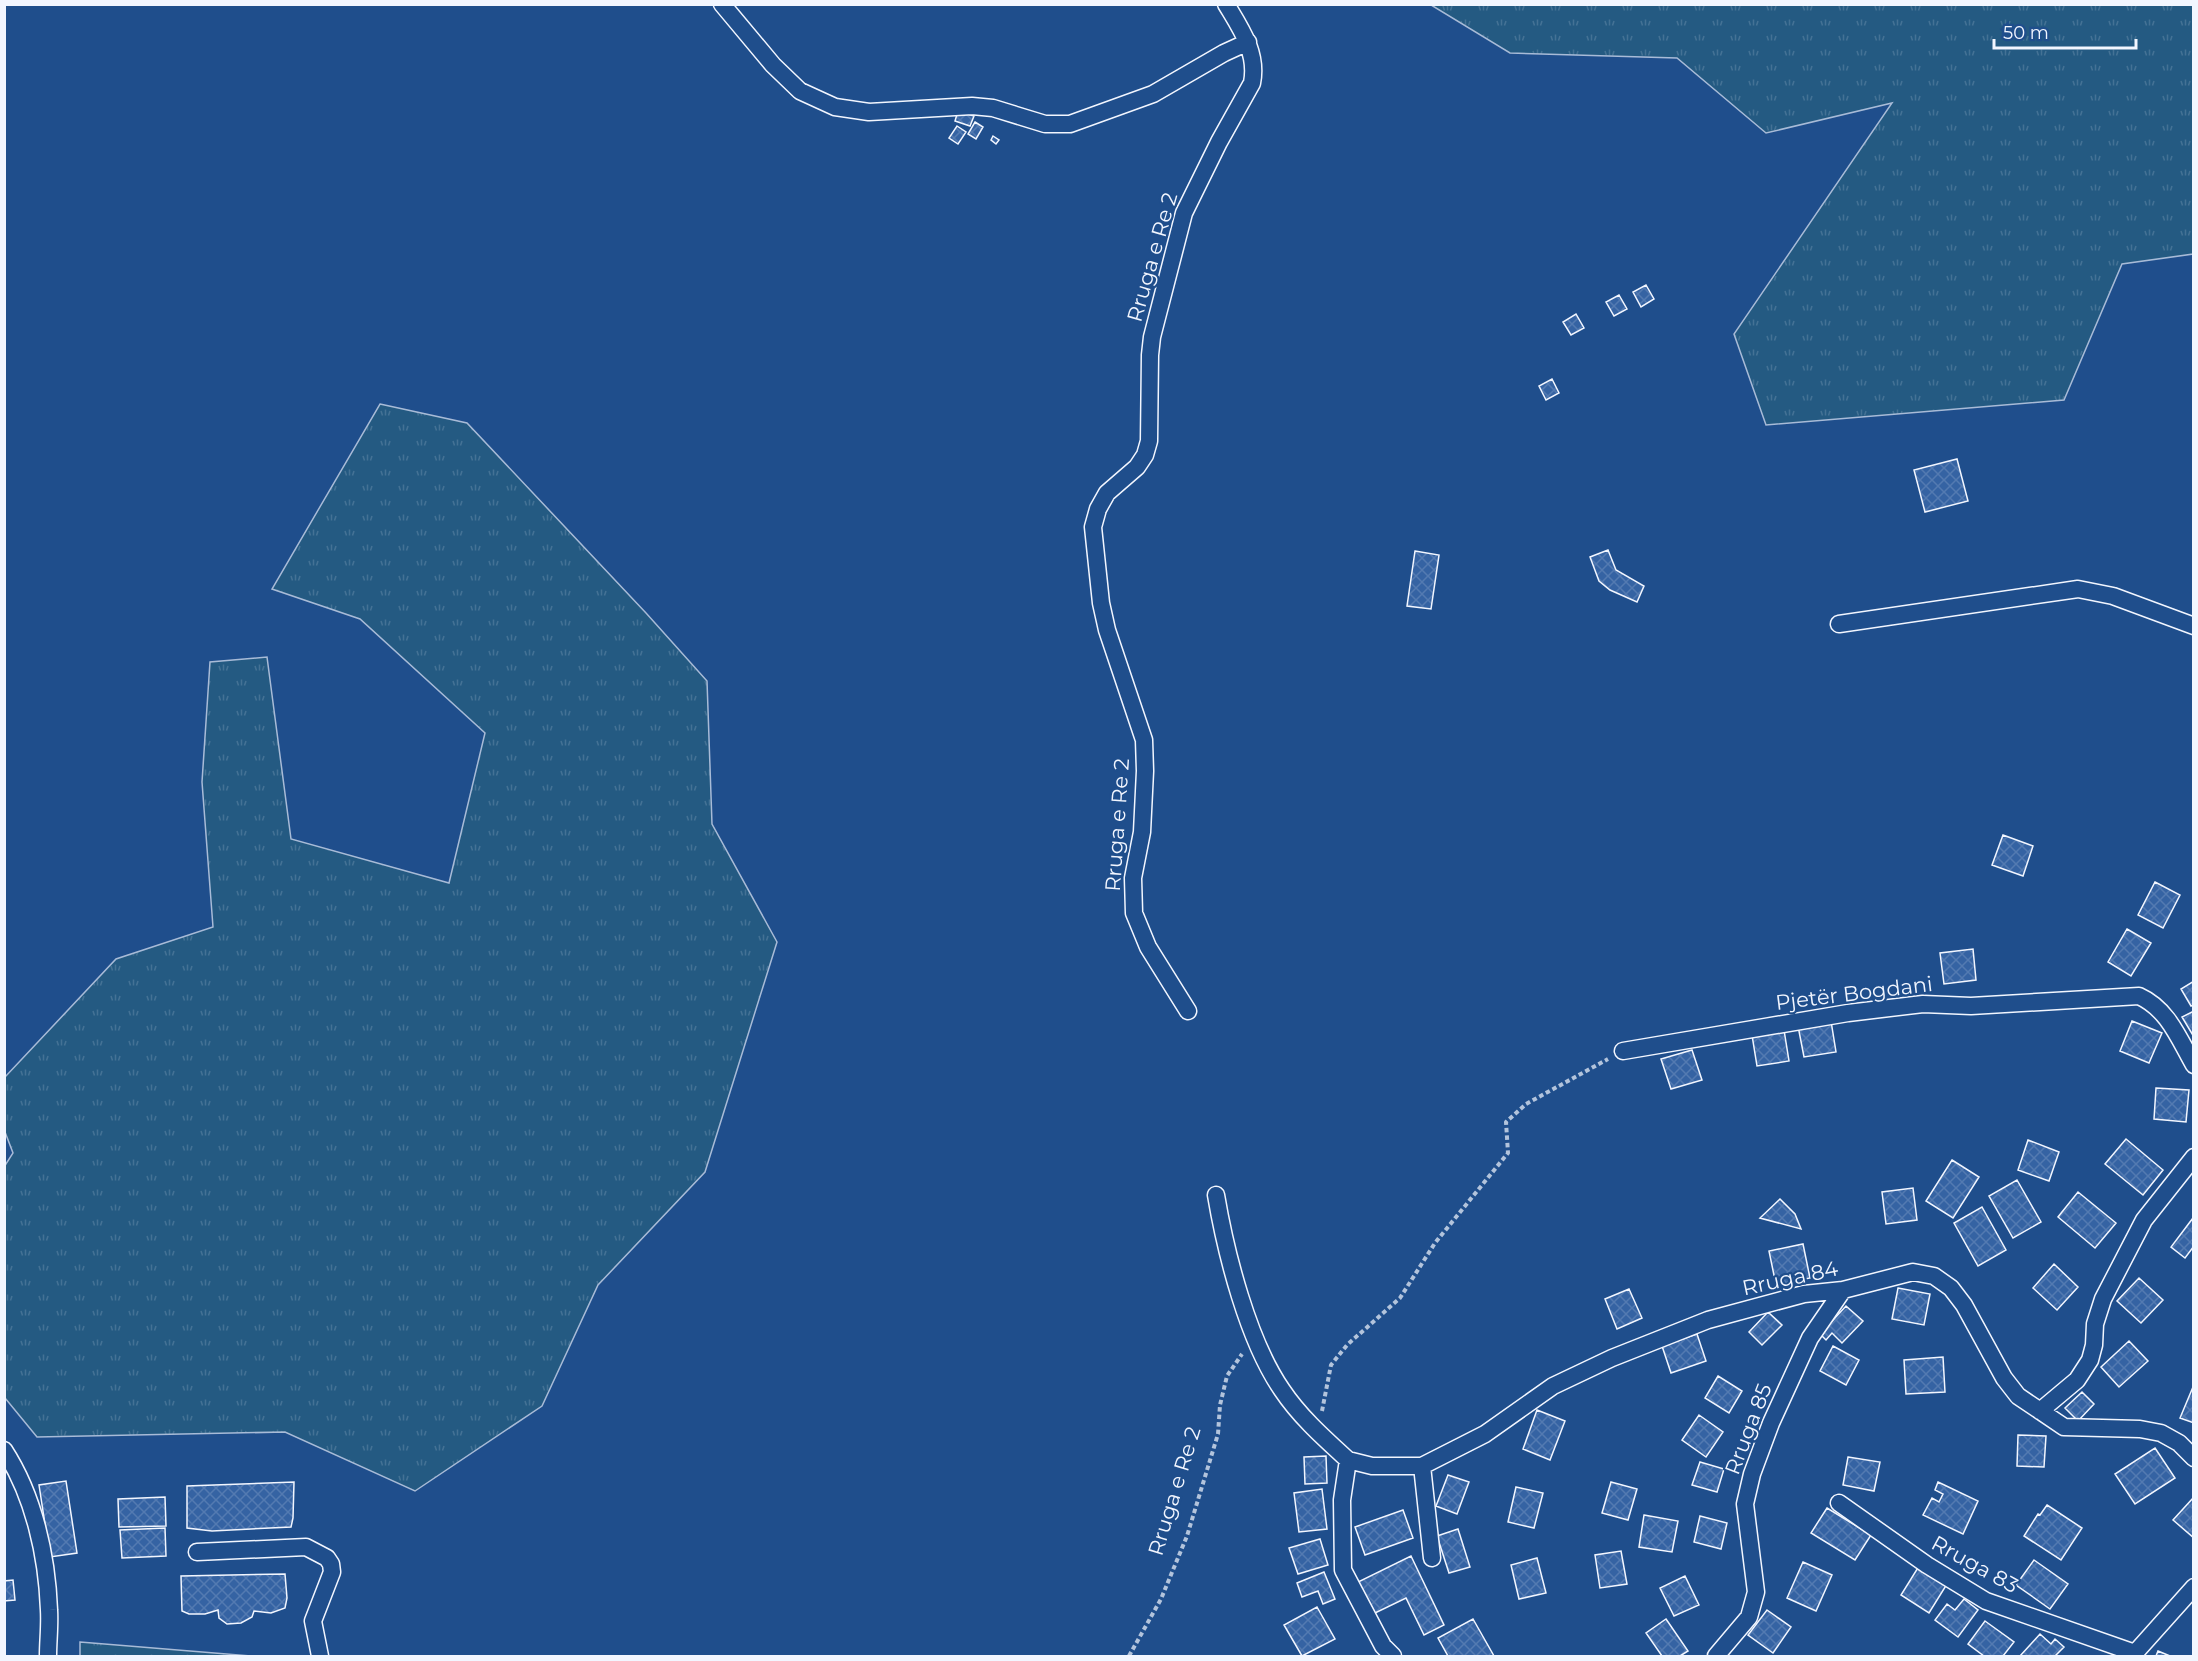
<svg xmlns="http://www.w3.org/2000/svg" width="2198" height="1661" font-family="Montserrat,sans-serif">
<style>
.grass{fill:url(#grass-tufts);stroke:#a8bbd7;stroke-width:1.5}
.building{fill:url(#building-cross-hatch);stroke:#f2f6ff;stroke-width:1.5}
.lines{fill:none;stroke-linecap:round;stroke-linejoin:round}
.street-casing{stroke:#f2f6ff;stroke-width:19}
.path{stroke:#b3c4dc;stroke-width:4;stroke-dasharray:4.5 3;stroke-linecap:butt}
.street{stroke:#1f4e8c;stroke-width:16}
.labels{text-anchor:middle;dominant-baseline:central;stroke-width:4.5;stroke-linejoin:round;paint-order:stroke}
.street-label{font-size:21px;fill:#f2f6ff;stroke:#1f4e8c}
</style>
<defs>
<pattern id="grass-tufts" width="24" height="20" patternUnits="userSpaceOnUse" patternTransform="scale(1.5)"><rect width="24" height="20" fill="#245a82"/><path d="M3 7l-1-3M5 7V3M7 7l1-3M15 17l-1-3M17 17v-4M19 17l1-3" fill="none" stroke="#447295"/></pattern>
<pattern id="building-cross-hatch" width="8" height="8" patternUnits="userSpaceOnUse" patternTransform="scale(1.5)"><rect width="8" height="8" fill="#3563a3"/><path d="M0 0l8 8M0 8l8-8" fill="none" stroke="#537ab1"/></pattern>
</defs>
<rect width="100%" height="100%" fill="#1f4e8c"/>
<!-- grass -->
<path class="grass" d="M1431,5H2193V254L2122,264L2064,400L1766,425L1734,334L1892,103L1766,133L1677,58L1510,53Z
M380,404L467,423L646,613L707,681L712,824L777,942L705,1172L598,1285L542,1406L415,1491L285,1432L37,1437L5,1398L4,1167L13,1153L5,1132V1077L116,959L213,927L202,782L210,662L267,657L291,839L449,883L485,733L360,619L272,589Z
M80,1642L251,1656H80Z"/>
<!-- building -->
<path class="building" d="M958,111L974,116L970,126L955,121Z
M975,122L983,127L976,139L968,134Z
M957,126L966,132L958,144L949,138Z
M993,136L999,140L996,144L991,140Z
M1646,285L1654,299L1641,307L1633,292Z
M1619,295L1627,309L1614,316L1606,302Z
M1576,314L1584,328L1571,335L1563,322Z
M1552,379L1559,393L1546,400L1539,386Z
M1957,459L1968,501L1925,512L1914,470Z
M1608,550L1616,570L1644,586L1637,602L1610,590L1599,581L1590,557Z
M1415,551L1439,555L1431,609L1407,606Z
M2003,835L2033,846L2023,876L1992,865Z
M2155,882L2180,895L2163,928L2138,915Z
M2127,929L2151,943L2131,976L2108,962Z
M1973,949L1976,980L1944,984L1940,953Z
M2194,981V1005L2191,1006L2181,989Z
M2194,1011V1037L2182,1017Z
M1831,1021L1836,1052L1804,1057L1798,1026Z
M2132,1021L2162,1033L2149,1063L2120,1051Z
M1784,1030L1789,1061L1757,1066L1752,1035Z
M1692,1050L1702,1080L1671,1089L1661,1059Z
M2156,1088L2189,1090L2186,1122L2154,1119Z
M2126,1139L2163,1170L2143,1195L2105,1164Z
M2028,1140L2059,1152L2049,1181L2018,1170Z
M1952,1160L1979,1177L1953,1218L1926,1201Z
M2017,1180L2041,1222L2013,1238L1989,1196Z
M1913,1188L1917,1220L1886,1224L1882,1192Z
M2078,1192L2116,1223L2095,1248L2058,1217Z
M1780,1199L1795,1214L1801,1229L1760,1218Z
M1982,1207L2006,1250L1978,1266L1954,1223Z
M2193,1218L2194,1246L2185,1258L2171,1247Z
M1803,1244L1810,1278L1776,1285L1769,1251Z
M2054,1264L2078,1287L2057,1310L2033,1288Z
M2139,1278L2163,1300L2141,1323L2117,1301Z
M1898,1288L1930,1294L1924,1325L1892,1319Z
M1629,1289L1642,1318L1617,1329L1605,1299Z
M1846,1306L1863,1321L1842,1343L1832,1333L1826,1340L1820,1334Z
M1768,1312L1782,1325L1762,1345L1749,1332Z
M1697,1334L1706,1361L1671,1373L1662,1346Z
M2129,1341L2148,1361L2119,1387L2101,1367Z
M1833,1346L1859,1360L1846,1385L1820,1371Z
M1943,1357L1945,1392L1906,1394L1904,1360Z
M1718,1376L1742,1391L1729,1413L1705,1398Z
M2193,1387H2194V1423L2180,1418Z
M2082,1392L2094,1404L2078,1421L2065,1408Z
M1537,1410L1565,1421L1550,1460L1523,1449Z
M1699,1415L1723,1432L1706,1457L1682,1440Z
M2018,1435L2046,1436L2044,1467L2017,1466Z
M2155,1448L2175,1478L2135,1504L2115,1474Z
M1326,1456L1327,1483L1305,1484L1304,1457Z
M1848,1457L1880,1462L1874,1491L1843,1485Z
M1700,1462L1724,1469L1717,1492L1692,1485Z
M1448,1475L1469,1482L1457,1514L1436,1506Z
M66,1481L77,1553L50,1557L39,1485Z
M294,1482L293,1518L291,1527L212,1531L187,1528V1486Z
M1611,1482L1637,1489L1628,1520L1602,1513Z
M1938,1482L1978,1501L1963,1534L1923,1515L1932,1498L1939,1502L1943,1494L1935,1490Z
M1516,1487L1543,1493L1534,1528L1508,1522Z
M1322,1489L1327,1529L1299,1532L1294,1493Z
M165,1497L166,1526L119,1527L118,1499Z
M2194,1497V1538L2173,1520Z
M2047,1505L2082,1528L2061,1560L2024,1536L2038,1514L2040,1515Z
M1827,1508L1871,1535L1855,1560L1811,1533Z
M1403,1510L1413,1538L1365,1555L1355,1527Z
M1644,1515L1678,1521L1672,1552L1639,1547Z
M1700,1516L1727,1523L1721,1549L1694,1542Z
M165,1528L166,1556L122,1558L120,1530Z
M1458,1529L1470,1567L1449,1573L1437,1536Z
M1320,1539L1328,1565L1298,1574L1289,1548Z
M1621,1551L1627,1584L1600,1588L1595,1555Z
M1411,1556L1444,1625L1424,1635L1406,1598L1373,1614L1358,1582Z
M1537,1558L1546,1593L1519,1599L1511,1565Z
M2034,1560L2068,1584L2050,1609L2016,1585Z
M1803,1562L1832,1575L1816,1611L1787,1598Z
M1919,1566L1947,1584L1929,1613L1901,1595Z
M1324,1572L1335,1599L1323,1604L1318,1591L1302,1597L1297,1583Z
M285,1574L287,1598L285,1608L271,1613L254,1611L252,1617L241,1623L227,1624L219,1618L218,1610L205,1614H189L182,1611L181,1576Z
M1685,1576L1699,1605L1674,1616L1660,1588Z
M13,1580L15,1600L4,1601V1581Z
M1964,1599L1978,1610L1958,1637L1935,1620L1947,1604L1955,1610Z
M1317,1607L1335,1639L1302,1656L1284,1625Z
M1767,1610L1791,1627L1773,1653L1748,1635Z
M1473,1619L1494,1656H1448L1438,1638Z
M1666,1619L1688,1651L1680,1656H1662L1646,1633Z
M1985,1621L2014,1642L2003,1656H1984L1968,1644Z
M2040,1634L2051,1644L2055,1639L2064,1647L2055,1656H2020Z
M2158,1651L2170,1656H2156Z"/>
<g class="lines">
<defs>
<path id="street" d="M722,4L773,65L800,91L835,107L869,112L972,106L993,108L1045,124H1070L1153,94L1224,53L1248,42
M1839,624L2078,589L2113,596L2194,626
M1188,1011L1148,947L1134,913L1133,878L1142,832L1145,771L1144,740L1107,630L1101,603L1093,527L1098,509L1107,493L1137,467L1145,455L1149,441L1150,355L1152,337L1184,213L1219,142L1252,83C1258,53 1241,29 1226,4
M1623,1051L1848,1013L1923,1004L1971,1006L2139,996C2168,1009 2179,1039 2194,1065
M1216,1195C1226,1254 1248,1341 1282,1390C1300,1417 1325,1439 1348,1460
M2040,1411L2077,1380L2090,1360L2094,1345L2095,1324L2103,1299L2144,1220L2194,1157
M4,1450C34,1496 47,1556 49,1610C50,1625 48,1641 48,1656
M1348,1460L1372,1466H1422L1485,1434L1553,1386L1612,1358L1708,1320L1804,1294L1843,1290L1913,1272L1934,1276L1951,1288L1964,1305L2004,1378L2018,1396L2064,1427L2140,1429L2161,1433L2179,1443L2194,1458
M1348,1460L1342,1500L1343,1570L1383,1646L1393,1656
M1422,1466L1432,1558
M1839,1503L1927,1565L1986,1601L2135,1653
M197,1552L306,1547L327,1558L331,1564L332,1572L313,1621L320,1656
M1716,1656L1749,1617L1756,1592L1745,1504L1752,1474L1771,1423L1810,1338L1843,1290
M2135,1656V1653L2194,1587"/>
</defs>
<!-- street casing -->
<use href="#street" class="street-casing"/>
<!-- path -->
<path class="path" d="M1322,1411L1331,1365L1347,1345L1400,1298L1435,1243L1508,1153L1506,1122L1526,1104L1608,1059
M1129,1656L1161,1599L1187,1536L1218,1434L1220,1405L1227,1376L1242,1354"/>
<!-- street -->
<use href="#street" class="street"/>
</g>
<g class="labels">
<!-- street labels -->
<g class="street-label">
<text transform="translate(1152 257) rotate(-74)">Rruga e Re 2</text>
<text transform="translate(1117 825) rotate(-86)">Rruga e Re 2</text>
<text transform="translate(1854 993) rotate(-7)">Pjetër Bogdani</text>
<text transform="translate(1790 1278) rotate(-12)">Rruga 84</text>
<text transform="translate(1748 1429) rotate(-69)">Rruga 85</text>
<text transform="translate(1174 1491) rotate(-73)">Rruga e Re 2</text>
<text transform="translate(1975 1564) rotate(29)">Rruga 83</text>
</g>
</g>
<!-- border -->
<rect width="2198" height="1661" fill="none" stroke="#f2f6ff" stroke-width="12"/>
<!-- scale -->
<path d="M1994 39v9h142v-9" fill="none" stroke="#f2f6ff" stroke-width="3"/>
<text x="2003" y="39" font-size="18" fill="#f2f6ff" stroke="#1f4e8c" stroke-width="4.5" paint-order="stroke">50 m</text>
</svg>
